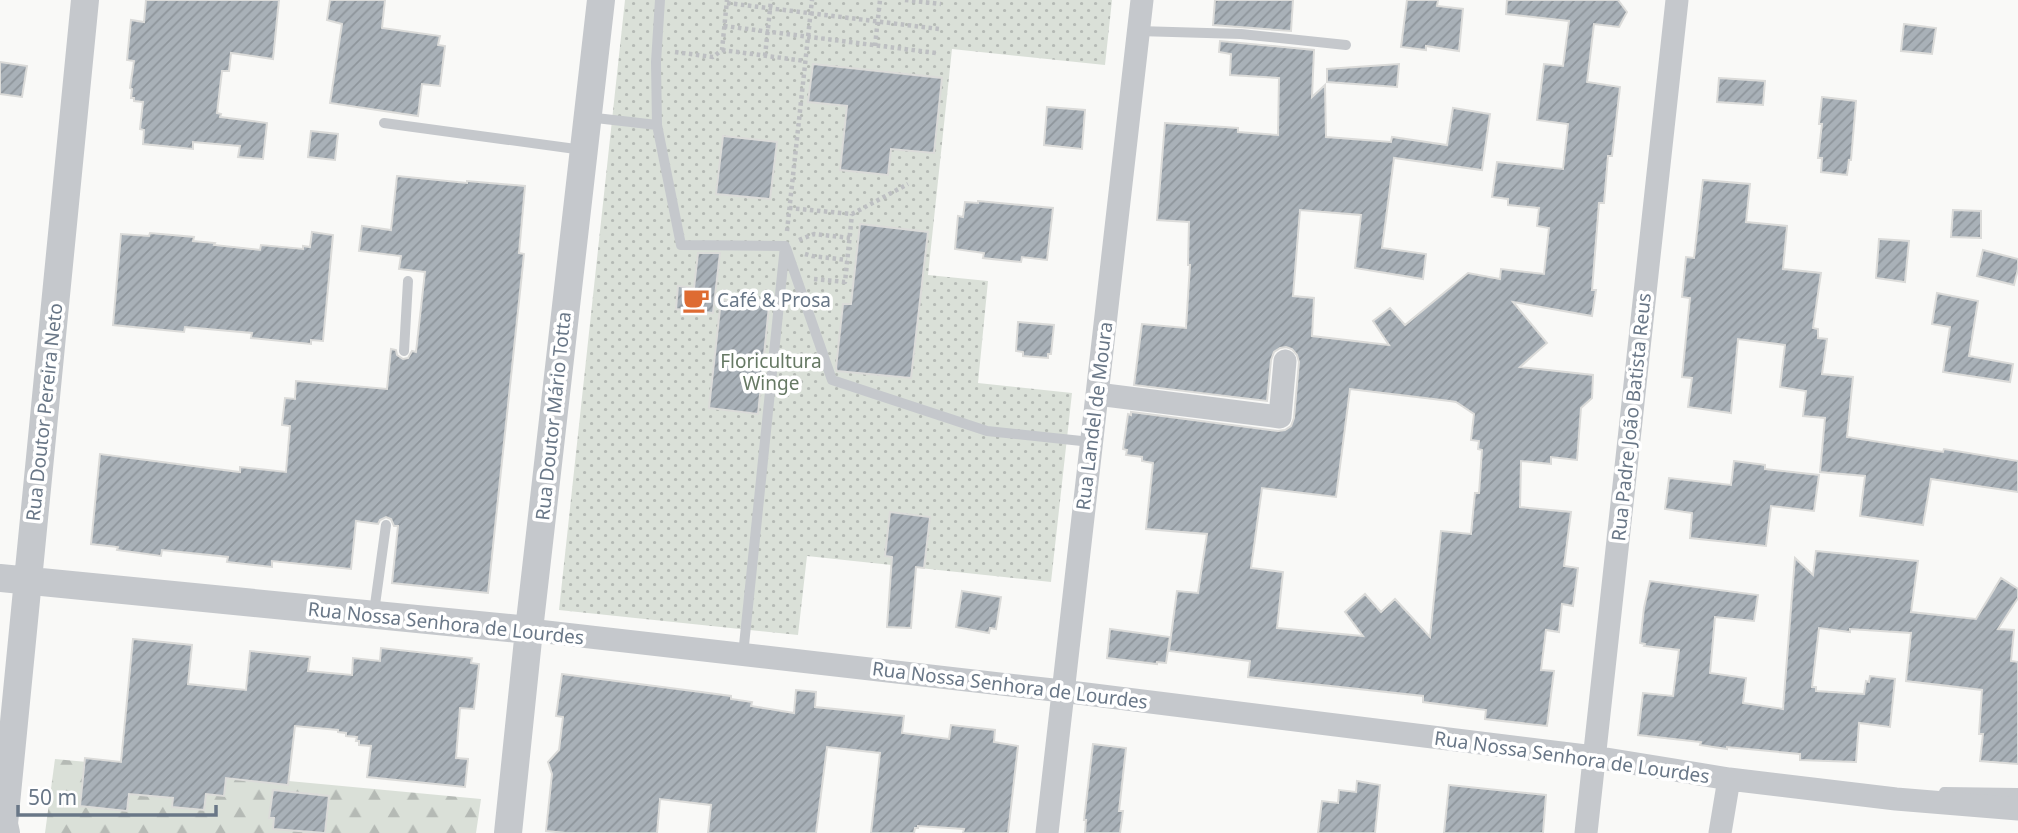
<svg xmlns="http://www.w3.org/2000/svg" width="2018" height="833" font-family="'Noto Sans',sans-serif">
<style>
.forest{fill:url(#forest-firs)}
.garden{fill:url(#garden-dots)}
.building{fill:url(#building-hatch);stroke:#dbdbd9;stroke-width:2;fill-rule:evenodd}
.lines{fill:none;stroke-linecap:round;stroke-linejoin:round}
.path{stroke:#bdbfc2;stroke-width:4.5;stroke-dasharray:3.5 3.5;stroke-linecap:butt}
.service{stroke:#c5c8cc;stroke-width:10}
.minor{stroke:#c5c8cc;stroke-width:23}
.tertiary{stroke:#c5c8cc;stroke-width:28}
.labels{text-anchor:middle;dominant-baseline:central;stroke-width:7;stroke-linejoin:round;paint-order:stroke}
.poi-label{font-size:19px;fill:#697787;stroke:#fff;text-anchor:start}
.park-label{font-size:19px;fill:#667964;stroke:#fff}
.street-label{font-size:19px;fill:#697787;stroke:#fff}
</style>
<defs>
<pattern id="forest-firs" width="22" height="20" patternUnits="userSpaceOnUse" patternTransform="scale(1.75)"><rect width="22" height="20" fill="#dae0d8"/><path d="M5 1l3.5 6h-7zM16 11l3.5 6h-7z" fill="#b5bab5"/></pattern>
<pattern id="garden-dots" width="8" height="8" patternUnits="userSpaceOnUse" patternTransform="scale(1.75)"><rect width="8" height="8" fill="#dae0d8"/><path d="M2 2h.1M6 6h.1" fill="none" stroke="#b5bab5" stroke-width="1.8" stroke-linecap="round"/></pattern>
<pattern id="building-hatch" width="6" height="6" patternUnits="userSpaceOnUse" patternTransform="scale(1.75)"><rect width="6" height="6" fill="#a9b1b8"/><path d="M-1 1l2-2M0 6l6-6M5 7l2-2" fill="none" stroke="#8e959b"/></pattern>
</defs>
<rect width="100%" height="100%" fill="#f9f9f7"/>
<!-- forest -->
<path class="forest" d="M55,759L481,799L476,833H45Z"/>
<!-- garden -->
<path class="garden" d="M625,0H1112L1105,65L952,49L928,275L988,281L978,383L1072,393L1051,582L807,556L798,635L559,610Z"/>
<!-- building -->
<path class="building" d="M146,0H279L273,59L231,53L229,71H222L217,113L221,114L220,117L267,123L263,159L238,157L240,146L193,142V149L143,144L144,130L140,129L143,102L134,101V98H131L132,89L130,88L134,61L127,60L131,20L144,22Z
M330,0H385L382,28L440,36L438,45L445,46L440,86L422,84L418,116L330,103L342,24L327,20Z
M1215,0H1293L1291,31L1213,25Z
M1407,0H1438L1437,6L1463,9L1459,51L1426,46V50L1401,47Z
M1507,0H1618L1627,12L1619,27L1594,24L1587,82L1620,87L1612,156H1608L1604,203H1599L1592,290H1596L1592,316L1513,302L1547,343L1520,367L1593,375L1592,398L1581,408L1577,460L1551,457V464L1521,461L1520,507L1571,512L1564,566L1578,568L1573,606L1562,604L1559,632L1546,630L1541,670L1554,671L1547,726L1485,719L1486,710L1423,702V696L1248,677L1250,661L1169,651L1177,591L1198,593L1207,534L1146,529L1153,463L1142,461V457L1126,455L1127,450L1123,449L1128,414L1131,415V412L1278,431L1285,430L1291,426L1294,418L1299,362L1297,355L1292,349L1286,347L1280,348L1274,352L1271,360L1267,401L1134,385L1142,324L1186,328L1190,265H1188L1189,222L1157,220L1165,123L1238,128V132L1278,135L1279,78L1230,75L1231,54L1219,52L1220,41L1314,50L1312,97L1325,85L1326,137L1391,142L1392,137L1447,145L1453,108L1490,114L1482,170L1394,158L1382,248L1426,254L1423,279L1355,268L1361,215L1300,210L1293,296L1314,298L1312,336L1389,345L1373,321L1390,308L1405,325L1468,273L1500,279L1501,269L1544,274L1549,228L1537,226L1539,208L1508,205V199L1492,197L1497,162L1563,169L1568,124L1537,120L1544,64L1563,66L1569,21L1506,14ZM1350,389L1450,401L1456,402L1474,414L1471,440L1479,441L1478,449L1482,450L1479,493H1475L1471,534L1441,531L1430,637L1395,599L1381,612L1365,594L1345,612L1363,636L1277,628L1283,572L1251,568L1262,488L1336,497Z
M1904,24L1936,28L1932,54L1901,51Z
M0,62L27,66L22,97L0,94Z
M813,64L942,78L934,153L891,149L888,175L840,170L847,106L808,102Z
M1399,64L1397,87L1327,82V69Z
M1719,78L1765,81L1763,105L1717,102Z
M1822,97L1856,101L1851,160H1849L1847,175L1821,172L1822,158H1818L1822,124H1819Z
M1047,107L1085,110L1082,149L1044,145Z
M311,131L338,134L335,160L308,157Z
M723,136L777,142L770,199L716,194Z
M397,176L467,183V181L525,186L519,253L524,254L488,593L392,583L398,526H394L391,519L386,517L380,520L378,524L356,521L351,569L272,561V567L227,562L228,557L162,550L161,556L117,550L118,547L91,544L100,454L240,472V467L286,472L290,426L282,425L285,398L295,399L296,381L387,389L391,349L396,350L397,355L403,359L408,358L412,351L416,352L425,272L399,269L401,256L359,251L362,226L391,230Z
M1703,180L1750,184L1746,222L1787,226L1783,269L1821,273L1813,328L1818,329V338L1827,339L1822,374L1853,377L1847,437L1943,452L1944,449L2018,461V492L1931,479L1923,525L1860,516L1865,476L1820,472L1825,418L1803,416L1806,391L1780,387L1785,345L1738,339L1731,413L1688,407L1692,378L1682,377L1690,298L1682,297L1686,257L1694,258Z
M978,201L1053,208L1047,260L1022,257L1021,262L983,258L984,253L955,249L958,216L963,217L965,202L978,203Z
M1953,210L1981,211V238L1951,237Z
M860,224L928,232L911,378L837,371L836,368L843,304H851Z
M312,232L333,235L323,341L311,340V344L251,338L252,333L185,327L184,332L113,325L121,234L149,236L150,233L194,237L193,241L215,243L214,245L260,250L261,245L303,249V246L310,247Z
M1879,239L1909,241L1905,282L1876,278Z
M1983,250L2018,259V269L2014,285L1977,276Z
M698,253H720L713,313L676,309L678,286L694,288Z
M1937,293L1978,301L1969,356L2013,364L2010,382L1943,372L1950,327L1932,324Z
M721,300L769,306L758,414L709,408Z
M1018,322L1054,325L1051,354H1048V358L1023,356V352L1016,351Z
M1734,461L1765,465V469L1819,475L1814,511L1771,506L1766,546L1690,538L1692,513L1665,509L1669,478L1731,485Z
M890,512L930,517L924,568L916,567L911,628L887,627L892,557L885,556Z
M1816,551L1918,561L1911,612L1976,619L2001,578L2018,589V598L1998,629L2014,630L2011,661L2018,662V764L1980,761L1983,734H1979L1982,690L1906,681L1911,633L1850,629V632L1819,628L1812,687H1816V691L1864,694L1866,681L1869,682L1870,676L1895,679L1890,727L1859,723L1856,762L1800,760V754L1727,747V749L1700,745L1701,742L1638,735L1643,693L1673,696L1679,650L1644,646L1645,644L1640,643L1644,608L1650,581L1758,595L1754,621L1715,617L1710,673L1746,678L1743,703L1783,709L1795,558L1813,575Z
M962,591L1001,597L996,629L990,628L989,633L956,627Z
M1110,629L1170,637L1166,663L1157,662V664L1107,658Z
M133,639L192,645L188,684L246,690L250,651L310,657L308,671L352,675L353,658L380,661L381,648L472,658L471,663L479,664L474,709L460,708L456,758L468,759L465,787L367,777L371,746L359,745V741H356L357,737L346,736V733L338,732V730L295,726L288,785L226,778L224,796L206,794L204,810L172,807L173,798L129,794L127,811L80,806L85,758L121,762Z
M562,674L731,696V699L752,702L751,706L794,713L796,690L816,692L815,707L904,716L902,733L949,739L951,725L995,730L994,742L1018,746L1008,833H963L964,829L918,826V828H915L914,833H871L880,753L827,747L816,833H708L711,805L660,799L657,833H567L546,831L552,774L548,762L559,750L563,717L556,716Z
M1093,744L1126,748L1119,811H1123L1120,833H1085L1086,820H1084Z
M1357,781L1380,785L1375,833H1318L1322,801L1338,803L1339,790L1356,792Z
M1449,785L1546,795L1543,833H1444Z
M273,790L329,796L325,833L273,829L274,818H269Z"/>
<g class="lines">
<!-- path -->
<path class="path" d="M905,0L941,4
M727,3L939,29
M724,26L936,53
M875,46L880,0
M722,50L805,61
M675,52L713,57L722,50L727,0
M765,56L771,0
M789,208L852,214L908,184
M787,231L812,0
M799,240L814,234L850,238
M805,254L812,256L847,260
M814,279L845,282L852,214"/>
<!-- service -->
<path class="service" d="M660,0L656,62L657,125L681,245L785,246
M1138,31L1241,34L1346,45
M587,117L657,125
M384,123L583,150
M786,248L832,380L987,431L1091,442
M404,351L408,281
M374,612L386,525
M743,655L785,246
M1944,792L2018,793"/>
<!-- minor -->
<path class="minor" d="M1097,394L1280,417L1285,361
M529,630L1062,691L1594,757L1729,779L1896,799L2018,809
M1047,833L1142,0
M1586,833L1677,0
M1720,833L1729,779"/>
<!-- tertiary -->
<path class="tertiary" d="M0,578L529,630
M6,833L4,824L85,0
M508,833L529,630L601,0"/>
</g>
<!-- icons -->
<defs>
<symbol id="cafe-bare" viewBox="-9 -9 18 18"><path d="M-5.5-4.5H6V0H3Q3 3.5 0 3.5H-2.5Q-5.5 3.5-5.5 0ZM3-3.2v2h1.7v-2ZM-6 4.5H4V6H-6Z" fill="#de6b32" stroke="#fff" stroke-width="2.5" paint-order="stroke"/></symbol>
</defs>
<g fill-rule="evenodd">
<use href="#cafe-bare" x="677" y="281" width="38" height="38"/>
</g>
<g class="labels">
<!-- poi labels -->
<g class="poi-label">
<text x="717" y="300">Café &amp; Prosa</text>
</g>
<!-- park labels -->
<g class="park-label">
<text x="771" y="361">Floricultura<tspan x="771" dy="22">Winge</tspan></text>
</g>
<!-- street labels -->
<g class="street-label">
<text transform="translate(44 412) rotate(-84)">Rua Doutor Pereira Neto</text>
<text transform="translate(553 416) rotate(-84)">Rua Doutor Mário Totta</text>
<text transform="translate(1094 416) rotate(-83)">Rua Landel de Moura</text>
<text transform="translate(1631 417) rotate(-84)">Rua Padre João Batista Reus</text>
<text transform="translate(446 623) rotate(6)">Rua Nossa Senhora de Lourdes</text>
<text transform="translate(1010 685) rotate(7)">Rua Nossa Senhora de Lourdes</text>
<text transform="translate(1572 757) rotate(8)">Rua Nossa Senhora de Lourdes</text>
</g>
</g>
<!-- scale -->
<path d="M18 805v10h198v-10" fill="none" stroke="#697787" stroke-width="3.5"/>
<text x="28" y="805" font-size="21" fill="#697787" stroke="#ffffff" stroke-width="5" paint-order="stroke">50 m</text>
</svg>
